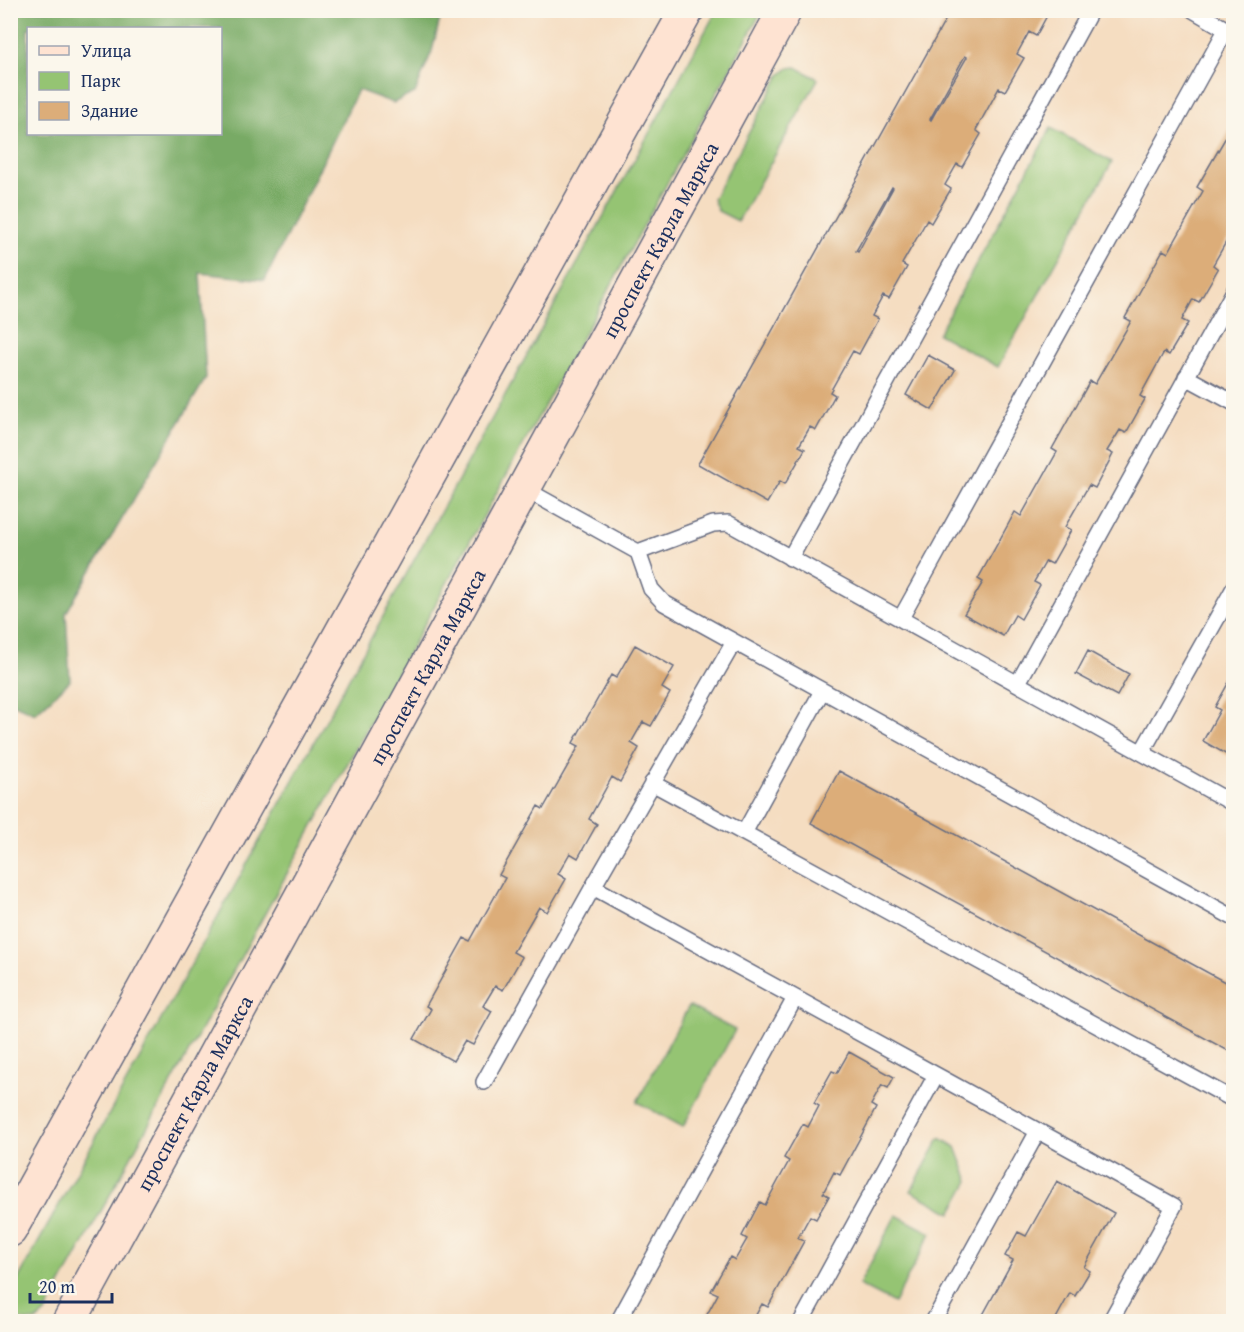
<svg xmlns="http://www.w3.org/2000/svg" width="1244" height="1332" font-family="'Gentium Book Plus',serif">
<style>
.green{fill:#95c473;stroke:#587a68;stroke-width:1.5}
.forest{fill:#78aa65;stroke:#4a6c62;stroke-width:1.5;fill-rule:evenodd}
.building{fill:#dcad79;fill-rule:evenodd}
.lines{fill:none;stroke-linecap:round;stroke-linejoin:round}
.lane-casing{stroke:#676c81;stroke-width:18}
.secondary-casing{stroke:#676c81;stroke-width:36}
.lane{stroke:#fff;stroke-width:15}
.secondary{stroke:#fee3d2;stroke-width:33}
.labels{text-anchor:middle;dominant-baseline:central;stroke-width:4.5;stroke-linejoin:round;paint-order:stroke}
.street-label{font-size:21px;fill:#1b2f5e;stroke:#fbf7ec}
</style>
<rect width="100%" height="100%" fill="#fbf7ec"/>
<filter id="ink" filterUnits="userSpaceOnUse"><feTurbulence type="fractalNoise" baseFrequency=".0167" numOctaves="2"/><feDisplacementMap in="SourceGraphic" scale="12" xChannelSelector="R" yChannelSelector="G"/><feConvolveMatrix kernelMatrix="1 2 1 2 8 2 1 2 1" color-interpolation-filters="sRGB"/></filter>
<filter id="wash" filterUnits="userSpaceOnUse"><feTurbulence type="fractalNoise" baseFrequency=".008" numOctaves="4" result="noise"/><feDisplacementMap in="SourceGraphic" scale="24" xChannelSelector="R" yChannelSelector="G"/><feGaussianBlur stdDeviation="1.35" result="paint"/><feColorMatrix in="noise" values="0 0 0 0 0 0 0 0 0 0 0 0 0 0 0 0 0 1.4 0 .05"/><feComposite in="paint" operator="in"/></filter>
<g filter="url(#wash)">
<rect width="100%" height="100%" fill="#f5ddc1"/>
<!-- green -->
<path class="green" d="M717,10L762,11L45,1313L36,1321C13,1322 8,1316 11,1292Z
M796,67L818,79L738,221L718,211L713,199L780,75L789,68Z
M1051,128L1112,162L998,367L938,334Z
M689,1006L735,1030L683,1127L637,1102Z
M940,1138L956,1147L969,1181L951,1213L911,1191Z
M896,1215L931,1233L894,1303L859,1285Z"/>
<!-- forest -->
<path class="forest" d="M11,10L442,11L432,51L415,93L393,103L358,90L265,280L200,273L206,378L66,613L70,681L35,713L10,702ZM28,28H220V134H28Z"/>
<g id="blocks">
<!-- building -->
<path class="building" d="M951,10H1050L1036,36L1029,32L1017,54L1024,58L1005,91L999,88L976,130L981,134L962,167L957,164L945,185L951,189L931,223L927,220L902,264L907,267L889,299L883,296L872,316L878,319L859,354L853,351L830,392L835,395L816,430L810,427L799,446L805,449L785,484L780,481L767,503L698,464ZM965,56L967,57L931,120L930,119ZM892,187L893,188L858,252L856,251Z
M1234,123V228L1213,265L1218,269L1199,302L1193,299L1182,320L1188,323L1169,355L1164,352L1140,396L1145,399L1126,433L1120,430L1107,451L1113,454L1095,488L1089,485L1065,527L1071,530L1052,564L1046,561L1034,582L1040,585L1021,619L1015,615L1003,636L964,614L983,582L978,579L1015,512L1021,516L1057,452L1052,449L1090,381L1095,384L1131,321L1125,318L1163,250L1168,253L1203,191L1197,187Z
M928,355L955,370L932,410L906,395Z
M635,645L674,667L662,688L670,693L651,726L643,722L631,743L639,748L620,782L612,777L589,819L597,824L578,858L570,853L558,874L566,879L547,912L539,907L513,952L522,957L503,990L495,986L483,1006L492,1011L473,1045L465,1041L453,1061L414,1039L431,1009L426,1006L464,938L470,941L505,878L499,875L538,806L543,809L579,746L573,743L611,675L616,678Z
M1088,651L1129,674L1117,696L1076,674Z
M1234,673V759L1203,741L1220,710L1215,707Z
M839,771L1234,987V1054L811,823Z
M849,1052L894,1077L888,1088L882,1085L871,1105L876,1108L840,1175L834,1172L823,1193L829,1196L816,1219L810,1216L798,1238L804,1241L768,1307L762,1304L752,1322H703L718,1294L711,1291L730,1257L735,1260L747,1239L742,1236L760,1202L765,1205L789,1161L784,1158L803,1124L808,1127L819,1106L814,1103L832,1071L837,1073Z
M1057,1181L1114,1213L1084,1267L1090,1271L1075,1296L1070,1293L1054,1322H979L1013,1260L1005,1256L1018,1232L1026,1236Z"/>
</g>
</g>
<g filter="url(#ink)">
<use href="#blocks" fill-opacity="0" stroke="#676c81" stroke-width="1.5"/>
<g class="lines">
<defs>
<path id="lane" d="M1193,10L1234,34
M1186,377L1234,403
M523,488L638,552L713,524L728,523L1234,804
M638,552L651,589L664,603L1234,918
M790,558L1091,10
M901,618L1226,30
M1018,683L1234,291
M1142,752L1234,588
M652,783L1234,1100
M744,833L822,691
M593,887L936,1075L801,1322
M484,1082L593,887L734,642
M1038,1131L1174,1206L1110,1322
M618,1322L795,998
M933,1322L1038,1131L936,1075"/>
<g id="secondary">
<path d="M10,1230L687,10"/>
<path id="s1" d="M69,1322L785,10"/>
</g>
</defs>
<!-- lane casing -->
<use href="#lane" class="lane-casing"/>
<!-- secondary casing -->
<use href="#secondary" class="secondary-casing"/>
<!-- lane -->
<use href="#lane" class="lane"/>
<!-- secondary -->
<use href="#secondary" class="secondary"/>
</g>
</g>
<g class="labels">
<!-- street labels -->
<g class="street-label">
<text stroke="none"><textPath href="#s1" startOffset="1233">проспект Карла Маркса</textPath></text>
<text stroke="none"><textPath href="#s1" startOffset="747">проспект Карла Маркса</textPath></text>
<text stroke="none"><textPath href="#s1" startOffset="261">проспект Карла Маркса</textPath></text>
</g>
</g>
<!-- margin -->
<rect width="1244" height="1332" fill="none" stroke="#fbf7ec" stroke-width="36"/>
<!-- legend -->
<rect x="27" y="27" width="195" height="108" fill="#fbf7ec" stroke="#a1a7b3" stroke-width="1.5"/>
<rect x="39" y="46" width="30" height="9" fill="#fee3d2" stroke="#a1a7b3" stroke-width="1.5"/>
<text x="81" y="57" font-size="18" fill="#1b2f5e">Улица</text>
<rect x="39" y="72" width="30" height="18" fill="#95c473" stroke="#a1a7b3" stroke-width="1.5"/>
<text x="81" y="87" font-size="18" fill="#1b2f5e">Парк</text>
<rect x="39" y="102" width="30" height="18" fill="#dcad79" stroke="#a1a7b3" stroke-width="1.5"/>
<text x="81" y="117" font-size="18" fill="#1b2f5e">Здание</text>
<!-- scale -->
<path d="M30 1293v9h82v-9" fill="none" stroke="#1b2f5e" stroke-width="3"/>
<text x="39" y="1293" font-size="18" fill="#1b2f5e" stroke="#fbf7ec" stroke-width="4.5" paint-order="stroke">20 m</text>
</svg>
